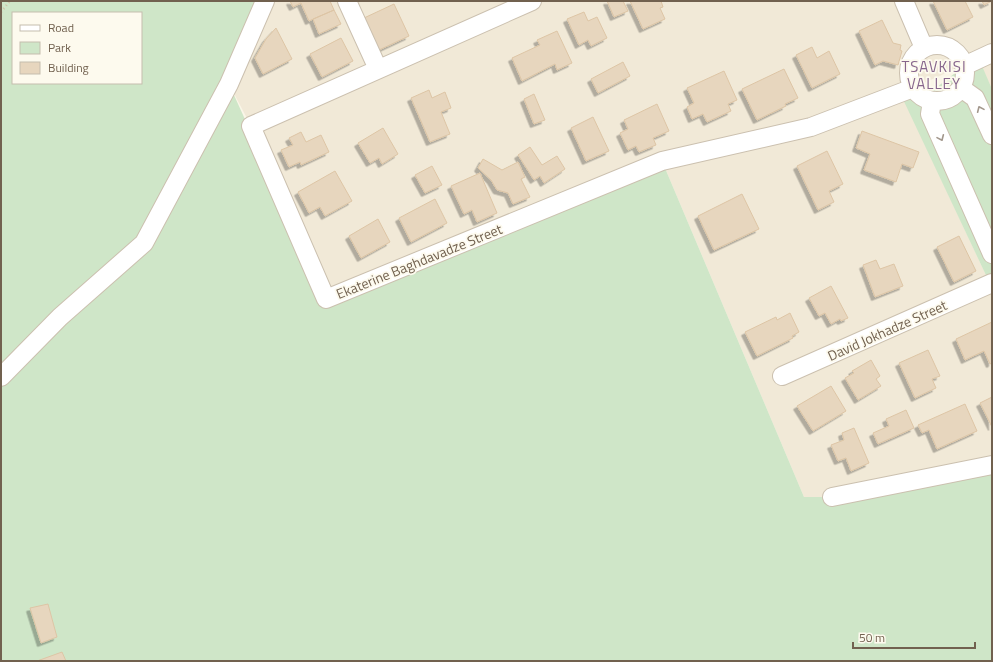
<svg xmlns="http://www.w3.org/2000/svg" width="993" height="662" font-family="'Titillium Web',sans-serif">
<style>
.residential{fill:#f1e9d7}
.green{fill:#cfe6c8;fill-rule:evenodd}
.building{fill:#e7d6be;stroke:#ddc5a5;filter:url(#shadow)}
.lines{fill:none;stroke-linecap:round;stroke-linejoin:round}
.minor-casing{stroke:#cbc0af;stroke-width:20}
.path{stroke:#d1bfa6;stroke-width:2.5;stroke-dasharray:1 3;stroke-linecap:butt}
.minor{stroke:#fff;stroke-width:18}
.oneway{stroke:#a3988d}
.labels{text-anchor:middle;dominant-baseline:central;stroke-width:3.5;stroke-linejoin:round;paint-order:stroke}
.street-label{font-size:14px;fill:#71614f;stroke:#fdfaee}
.neighbourhood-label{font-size:15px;letter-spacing:1px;fill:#87668d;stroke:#fdfaee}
</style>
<defs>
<filter id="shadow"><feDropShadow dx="-3.5" dy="3.5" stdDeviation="0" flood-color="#0004"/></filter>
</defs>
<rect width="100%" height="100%" fill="#faf6e8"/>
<!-- residential -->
<path class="residential" d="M265,1H992V89L978,59L901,93L992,288V465L832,497H804L662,161L326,299L251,126L229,84Z"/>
<!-- green -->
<path class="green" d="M1,1H265L229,84L326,299L662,161L804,497H832L992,465V661H1ZM13,13H141V83H13Z
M979,59L992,89V288L900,93L923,98L964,66Z"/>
<!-- building -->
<path class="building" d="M290,1H330L334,10L309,21L301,3L293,7Z
M607,1H623L628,11L614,17Z
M630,1H661L663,7L660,8L665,19L643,29Z
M933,1H965L973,17L947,30Z
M982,1H992L984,5Z
M394,4L409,36L379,50L364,18Z
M334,10L341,24L319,34L313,19Z
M584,12L588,21L597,17L607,38L591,46L588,40L579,45L567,19Z
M882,20L893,43L901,45L900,50L902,51L898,65L883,61L875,65L859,31Z
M276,28L292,59L263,74L255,58L266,39Z
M557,31L572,63L557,70L555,64L522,81L512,58L540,45L537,40Z
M341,38L353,61L322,77L310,54Z
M812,47L817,58L829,51L840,74L812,88L796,55Z
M623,62L630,76L598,93L591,79Z
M784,69L798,98L785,104L786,106L757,120L742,89Z
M724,71L737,100L728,104L731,111L707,122L703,114L692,119L687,107L694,103L687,88Z
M429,90L432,98L445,92L451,108L441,112L450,134L430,142L411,98Z
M534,94L545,120L534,124L524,99Z
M657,104L669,131L653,138L656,145L639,152L636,146L628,150L620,133L628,129L624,120Z
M593,117L609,151L586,161L571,128Z
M383,128L398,154L382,164L379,158L370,163L358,143Z
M862,131L919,152L913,168L902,164L896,182L864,170L870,154L856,148Z
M301,132L306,142L321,135L329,152L301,165L300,162L289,167L281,150L293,145L289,138Z
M530,147L542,165L557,156L565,169L544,183L540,176L534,180L518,155Z
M827,151L843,184L829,191L834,202L818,210L797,166Z
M483,159L502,170L518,162L525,177L521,179L530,197L513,204L508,193L497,190L491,180L478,168Z
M432,166L442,185L425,193L415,175Z
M335,171L352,201L325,216L320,207L309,213L298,192Z
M480,173L497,213L477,222L472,210L464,214L451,186Z
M742,194L759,229L714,250L698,216Z
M435,199L447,223L411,242L399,218Z
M378,219L390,242L361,258L349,236Z
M959,236L976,271L954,282L937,247Z
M876,260L880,269L894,264L903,286L875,297L863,265Z
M831,286L848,318L841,321L840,319L831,324L825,313L819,316L809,298Z
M790,313L799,332L792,336L793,338L757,356L745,332L776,317L777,320Z
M992,322V363L990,364L984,351L965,360L956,339Z
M928,350L940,376L932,379L936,388L915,398L899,363Z
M871,360L880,376L876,379L881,386L858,400L845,378L854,373L852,371Z
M831,386L846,411L813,431L797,406Z
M992,397V427L980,403Z
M965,404L977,431L937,449L929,430L922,433L918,425Z
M906,410L914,428L878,444L873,433L889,426L886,419Z
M854,428L869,463L851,471L846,458L838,461L831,445L844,440L842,433Z
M48,604L57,637L41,643L30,608Z
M62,652L66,661H37Z"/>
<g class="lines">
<defs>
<path id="minor" d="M347,1L378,69
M532,1L251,126L326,299L662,161L811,127L913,88
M904,1L924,48
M909 73a28 28 0 1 1 56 0a28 28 0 1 1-56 0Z
M964,66L992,53
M961,88L975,98L992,135
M932,101L930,114L992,254
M782,376L992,283
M1,377L60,317L144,243L229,84L265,1
M832,497L992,465"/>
</defs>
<!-- minor casing -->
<use href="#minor" class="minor-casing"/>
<!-- path -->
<path class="path" d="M1,12L10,1"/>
<!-- minor -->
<use href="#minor" class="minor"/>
</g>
<!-- one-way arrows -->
<defs><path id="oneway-chevron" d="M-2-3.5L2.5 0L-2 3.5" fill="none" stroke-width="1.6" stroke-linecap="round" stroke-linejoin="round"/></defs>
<g class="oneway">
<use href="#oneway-chevron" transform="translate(980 109) rotate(-114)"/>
<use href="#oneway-chevron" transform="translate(941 138) rotate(66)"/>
</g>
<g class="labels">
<!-- street labels -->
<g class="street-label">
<text transform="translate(419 261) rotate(-22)">Ekaterine Baghdavadze Street</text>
<text transform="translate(887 330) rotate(-24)">David Jokhadze Street</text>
</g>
<!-- neighbourhood labels -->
<g class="neighbourhood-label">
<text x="934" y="66">TSAVKISI<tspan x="934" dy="17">VALLEY</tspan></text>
</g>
</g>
<!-- border -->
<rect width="993" height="662" fill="none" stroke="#71614f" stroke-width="4"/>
<!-- legend -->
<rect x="12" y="12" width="130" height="72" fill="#fdfaee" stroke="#c5bdae"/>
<rect x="20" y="25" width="20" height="6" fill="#ffffff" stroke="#c5bdae"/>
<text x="48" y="32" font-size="12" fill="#71614f">Road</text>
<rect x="20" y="42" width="20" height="12" fill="#cfe6c8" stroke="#c5bdae"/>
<text x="48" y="52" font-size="12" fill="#71614f">Park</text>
<rect x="20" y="62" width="20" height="12" fill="#e7d6be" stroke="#c5bdae"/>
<text x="48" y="72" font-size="12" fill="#71614f">Building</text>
<!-- scale -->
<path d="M853 642v6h122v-6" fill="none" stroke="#71614f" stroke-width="2"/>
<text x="859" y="642" font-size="12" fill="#71614f" stroke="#fdfaee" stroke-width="3" paint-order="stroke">50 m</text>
</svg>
